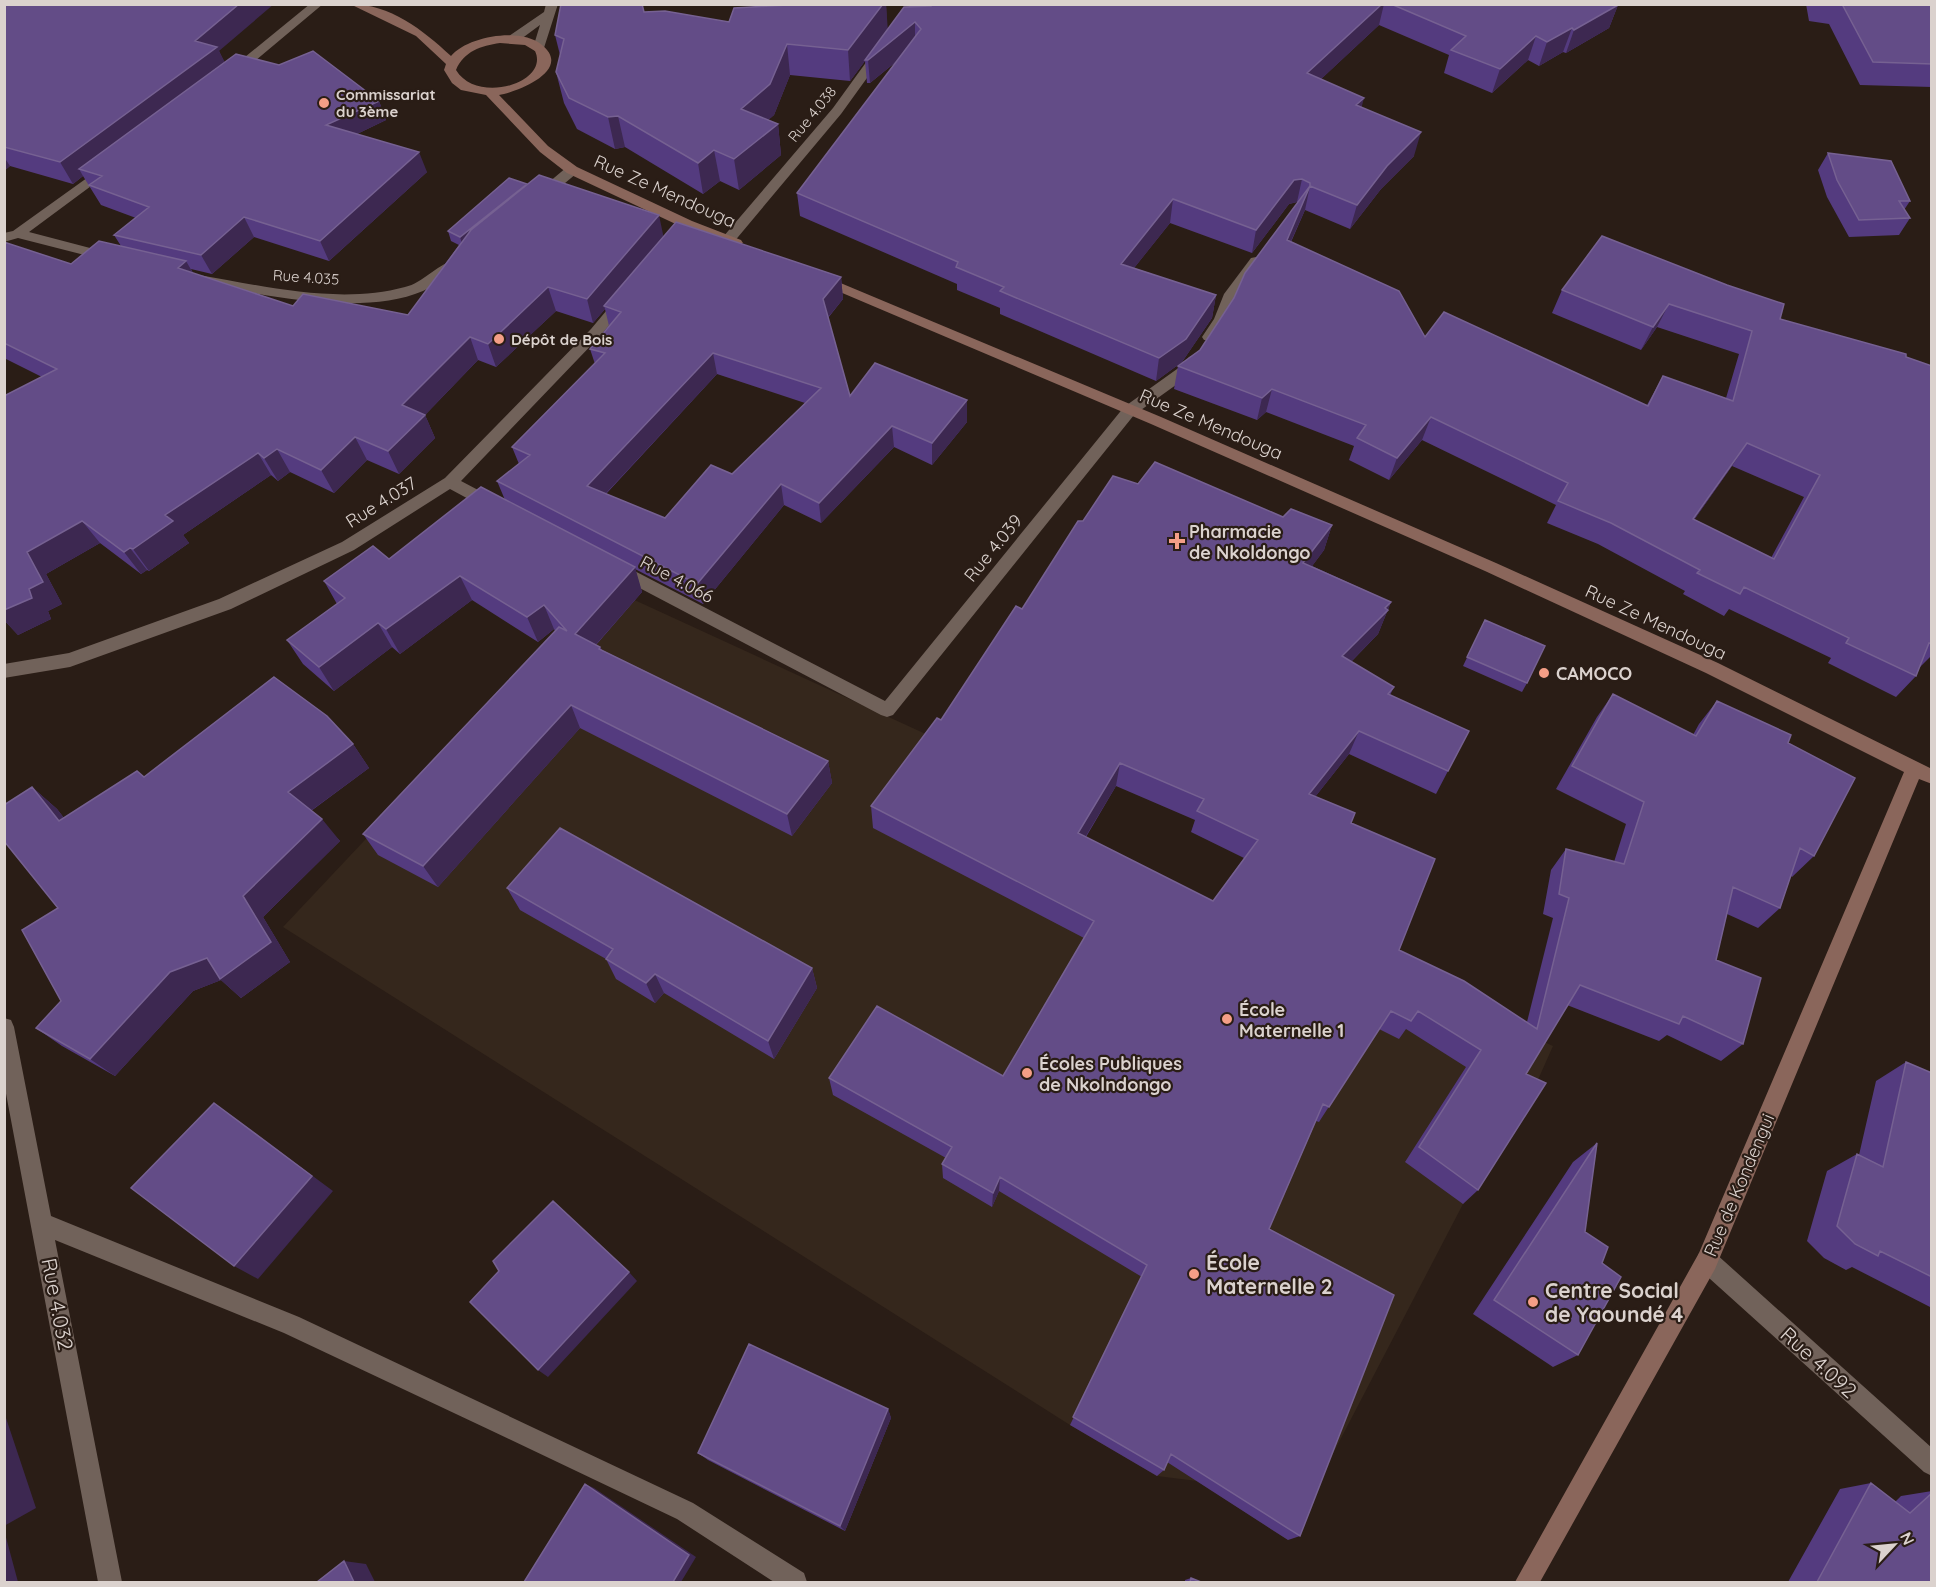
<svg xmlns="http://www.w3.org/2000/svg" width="1936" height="1587" font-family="Quicksand,sans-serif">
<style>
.education{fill:#35271c}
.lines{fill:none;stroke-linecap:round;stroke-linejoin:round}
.minor{fill:#71625a;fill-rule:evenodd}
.tertiary{fill:#71625a;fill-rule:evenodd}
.secondary{fill:#8a665b;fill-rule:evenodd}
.wall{fill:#543b7f;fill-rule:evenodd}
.shaded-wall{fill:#3d2851}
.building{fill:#634c87;stroke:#766192;stroke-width:1.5;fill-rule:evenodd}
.poi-dot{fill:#f49e86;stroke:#2a1d16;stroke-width:2}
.labels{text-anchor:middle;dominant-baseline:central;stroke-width:4.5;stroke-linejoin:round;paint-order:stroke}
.far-poi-label{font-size:15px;font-weight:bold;fill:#dbd2ce;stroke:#2a1d16;text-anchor:start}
.far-street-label{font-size:15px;fill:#dbd2ce;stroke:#2a1d16}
.street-label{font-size:18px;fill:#dbd2ce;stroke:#2a1d16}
.poi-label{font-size:18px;font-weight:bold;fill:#dbd2ce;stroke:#2a1d16;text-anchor:start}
.near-poi-label{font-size:21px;font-weight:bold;fill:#dbd2ce;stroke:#2a1d16;text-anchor:start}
.near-street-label{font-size:21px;fill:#dbd2ce;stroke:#2a1d16}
</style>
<rect width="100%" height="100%" fill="#2a1d16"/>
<!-- education -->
<path class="education" d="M604,586L930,736L917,756L1214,911L1450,1000L1553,1046L1529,1100L1463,1204L1288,1540L1197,1481L1157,1476L1070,1425L283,927Z"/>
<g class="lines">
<!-- minor -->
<path class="minor" d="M310,4H323L237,76H229V70Z
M879,49L885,53L841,114L733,243H723L721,240L723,237L833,108L875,50Z
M105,165L111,169L110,172L29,232L113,254L115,257L113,260L108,261L18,238L4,242V233L13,231Z
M572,166L578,170L577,173L546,199H536L534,196L536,193L567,167Z
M1256,257L1263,261L1238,295L1228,320L1214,340H1204L1202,337L1214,319L1224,294L1251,258Z
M453,261L458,262L460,265L458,268C447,277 436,285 423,291C362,317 262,295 199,283L192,279L199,275C264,286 339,305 405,287C423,283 436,265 453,261Z
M622,296L629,301L601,335L461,481L499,501L501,505L499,509H487L450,489L354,550L231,609L70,667L4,678V664L69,653L219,599L342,542L445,478L591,329L617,298Z
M1194,355L1201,360L1194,372L1134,415L893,715L887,717L881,715L613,574L611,570L613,566L619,564L625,566L885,701L1124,407L1184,364L1189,357Z
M4,1018L11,1020L14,1027L51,1216L299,1317L693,1503L804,1573L807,1582H774L677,1519L490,1430L284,1333L55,1240L122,1582H98L4,1083Z
M1707,1250L1715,1253L1932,1448V1476L1924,1472L1699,1269L1696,1261L1699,1253Z"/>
<!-- tertiary -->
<path class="tertiary" d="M546,4H558L543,51H535L533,48L540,25L517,42H509V36L544,12Z"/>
<!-- secondary -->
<path class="secondary" d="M350,4C390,4 423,30 451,56C468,36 521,27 542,45C573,70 518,92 499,95L548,146L577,167L692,221L741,240L743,243L736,247L731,246L682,227L567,173L540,152L486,95L461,90L452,83L444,70L446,64L416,36ZM500,43L525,45L535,51C550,83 477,105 456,70C464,51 481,46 500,43Z
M819,274L1161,417L1496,563L1718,663L1932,769V784L1919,779L1715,1269L1540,1582H1515L1699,1253L1904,772L1706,673L1485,571L1151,424L814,281L812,278L814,275Z"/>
</g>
<!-- wall -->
<path class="wall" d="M4,4L219,51L224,62L379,101L386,120L357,134L427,172L329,261L254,237L212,274L191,269L193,273L293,306L408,315L459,245L451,241L448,231L664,236L841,277L843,299L828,318L850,396L967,422L932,465L894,447L821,523L784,505L703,604L635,569L642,592L596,645L600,647L602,650L828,761L832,783L792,836L580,728L438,887L378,855L363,834L555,631L554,629L538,642L472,600L400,654L392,647L334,691L303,664L287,640L337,604L324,581L389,559L505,500L497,481L519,464L512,447L595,364L590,349L609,326L605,309L593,323L556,311L496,367L478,360L425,415L435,438L399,474L367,460L334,493L290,472L278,481L271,475L183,535L189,543L149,571L147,570L141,574L100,543L46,574L62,604L48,611L51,619L18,635L4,620V396L42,377L4,358V242L71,264L121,246L114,235L136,218L101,205L83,176L73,184L10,166L4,171ZM717,374L805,403L732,474L665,518L606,494Z
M805,4H886L887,30L931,6V4L1618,5L1609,28L1566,53L1563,52L1539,66L1528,60L1492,93L1444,73L1449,55L1379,25L1321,79L1362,107L1414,156L1381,189L1350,229L1305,210L1291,242L1425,337L1647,405L1663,376L1726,398L1739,354L1657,327L1641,350L1552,313L1562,290L1780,319L1932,366V655L1920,667H1919L1916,676L1896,697L1828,663L1831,658L1729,609L1724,616L1683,594L1685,591L1598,544L1547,523L1556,505L1422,440L1389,480L1349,460L1354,446L1266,412L1257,420L1174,389L1178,366L1200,350L1298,202H1297L1289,204L1252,253L1170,223L1134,268L1216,295L1212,318L1182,362L1156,381L1000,314V308L957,290V284L800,216L797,193L897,61L870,83H867L865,61L850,81L790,75L774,115L768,120L778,124L781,155L739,190L720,181L703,194L625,147L615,149L577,129L564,103L556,72L560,55L555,35L644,12L729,22ZM1732,466L1804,497L1771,558L1694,520Z
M1806,4H1932V87L1860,85L1829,24L1809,21Z
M1828,153L1910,201L1904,210L1910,218L1899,235L1849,237L1827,197L1818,170Z
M1138,484L1283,517L1332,525L1324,550L1312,566L1391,602L1378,634L1351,662L1394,687L1390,695L1448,771L1436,794L1349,754L1315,797L1351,823L1399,950L1527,1022L1553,918L1543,914L1551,870L1566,849L1614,862L1626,824L1556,789L1597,717L1613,694L1693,735L1699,724L1717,701L1788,743L1814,856L1792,877L1791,876L1780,908L1758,928L1727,914L1716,960L1743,1044L1721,1061L1667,1035L1659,1041L1567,1005L1526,1074L1478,1190L1463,1204L1405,1162L1466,1067L1406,1029L1399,1039L1379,1029L1319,1122L1316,1121L1269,1229L1300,1536L1288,1540L1167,1462L1164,1470L1157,1476L1070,1425L1142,1277L999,1191L992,1207L943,1178L942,1164L946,1158L833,1095L829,1078L1003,1076L1084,938L873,828L871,806L941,720L1022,609L1083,521ZM1116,786L1195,820L1191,832L1244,858L1213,901L1086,837Z
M1485,620L1527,683L1522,692L1463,666Z
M353,744L369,768L311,811L340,841L263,917L290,962L241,998L221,980L193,991L115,1076L62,1046L36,1028L61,1001L58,908L32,787L57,809L64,818L144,777Z
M507,888L812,968L817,988L774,1059L664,993L655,1003L616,979L606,959L520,910Z
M1906,1062L1932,1073V1308L1852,1267L1846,1270L1824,1258L1807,1241L1827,1171L1857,1154L1859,1155L1876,1081Z
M1597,1143L1585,1232L1602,1263L1578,1355L1553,1367L1473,1314L1573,1162Z
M888,1409L891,1418L845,1531L708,1460L698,1453Z
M1871,1483L1895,1502L1901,1496L1932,1491V1582H1788L1840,1489Z
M1191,1578L1201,1582H1185V1580Z"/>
<!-- shaded-wall -->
<path class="shaded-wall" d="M239,4H274L219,51L228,68L79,169L83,176L73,184L60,162L195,41Z
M883,4H886L888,32L865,60V61L850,81L848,50Z
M1382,4H1384L1379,25L1302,97L1307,73Z
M1618,5L1609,28L1566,53L1574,30Z
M915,22V46L870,83L868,60Z
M1572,28L1563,52L1539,66L1547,42Z
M1536,36L1528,60L1492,93L1500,69Z
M787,44L790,75L774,115L746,140L741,109Z
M1364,98L1358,121L1356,105Z
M379,101L386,120L334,145L326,125Z
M618,116L625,147L615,149L608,117Z
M778,124L781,155L739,190L734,159Z
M1421,132L1414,156L1381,189L1350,229L1357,205L1387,166Z
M714,150L720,181L703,194L698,163Z
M419,152L427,172L329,261L320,241Z
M4,157L10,166L4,171Z
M1302,179L1297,202L1289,204L1252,253L1256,230L1294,180Z
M527,184L463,247L460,237Z
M1310,186L1305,210L1281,263L1287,240Z
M1173,199L1170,223L1119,287L1121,264Z
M659,215L664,239L604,306L605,309L593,323L587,299Z
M244,217L254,237L212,274L201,255Z
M186,261L200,285L178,268Z
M841,277L843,299L825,321L823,299Z
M548,287L556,311L496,367L488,344Z
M1216,295L1212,318L1182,362L1156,381L1159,358Z
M1669,304L1657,327L1641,350L1653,327Z
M470,337L478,360L425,415L435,438L399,474L388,451L402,405Z
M713,353L717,374L594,506L587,486Z
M1272,389L1266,412L1257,420L1262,398Z
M967,400V422L932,465V443Z
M1431,417L1422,440L1389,480L1397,458Z
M892,426L894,447L821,523L819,503Z
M355,437L367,460L334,493L321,470Z
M1747,443L1732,466L1679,541L1693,519Z
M277,449L290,472L278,481L264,458Z
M258,453L271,475L183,535L189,543L149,571L133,549L165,515Z
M781,484L784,505L703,604L697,584Z
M82,521L100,543L46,574L62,604L48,611L51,619L18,635L4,620V610L27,552Z
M1332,525L1324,550L1296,588L1303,563Z
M130,548L147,570L141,574L124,552Z
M635,567L642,592L584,658L575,634Z
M460,576L472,600L400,654L386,629Z
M1391,602L1378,634L1333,680L1342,656Z
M544,605L554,629L538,642L527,617Z
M378,623L392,647L334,691L319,667Z
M571,705L580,728L438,887L423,866Z
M1359,731L1349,754L1300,816L1309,794Z
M353,744L369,768L305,815L288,792Z
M828,761L832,783L792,836L787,814Z
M1120,763L1116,786L1075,854L1078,833Z
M32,787L57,809L83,843L59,821Z
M322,819L340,841L263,917L290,962L241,998L221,980L193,991L115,1076L90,1059L170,972L243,896Z
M812,968L817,988L774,1059L768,1041Z
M655,974L664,993L655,1003L646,983Z
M237,1120L333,1191L258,1279L234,1266Z
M1000,1177L999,1191L992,1207L993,1193Z
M629,1272L637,1281L548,1377L538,1370Z
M888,1409L891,1418L845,1531L840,1526Z
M4,1412L36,1508L4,1526Z
M585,1484L594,1488L696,1557L681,1582H673Z
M4,1530L18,1582H4Z
M344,1561L366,1564L375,1582H354Z"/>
<!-- building -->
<path class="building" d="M4,4H239L195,41L217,47L60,162L4,147Z
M561,4H642L644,12L665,11L729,22L734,8L805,4H883L848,50L787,44L770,84L741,109L778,124L734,159L714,150L698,163L618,116L608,117L569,98L556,72L564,39L555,35Z
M931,4H1382L1307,73L1364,98L1356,105L1421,132L1387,166L1357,205L1310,186L1287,240L1399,291L1425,337L1444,312L1648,406L1663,376L1733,401L1752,331L1669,304L1653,327L1562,290L1602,236L1727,285L1784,304L1780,319L1906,354V357L1932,366V644L1929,643L1916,676L1846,643L1849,638L1744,587L1740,594L1697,573L1700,570L1611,523L1558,501L1568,483L1431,417L1397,458L1357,438L1366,425L1272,389L1262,398L1178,366L1200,350L1234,298L1245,273L1310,186V183L1302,179L1294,180L1256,230L1173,199L1121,264L1216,295L1186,339L1159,358L1000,291L1004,287L956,267L958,262L797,193L921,29L915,22L868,60H865L904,7L931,6ZM1747,443L1820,475L1774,559L1693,519Z
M1391,4H1617L1618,5L1574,30L1572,28L1547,42L1536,36L1500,69L1451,50L1466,36Z
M1842,4H1932V64L1873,62Z
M313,51L379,101L326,125L419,152L320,241L244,217L201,255L114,235L149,207L89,185L102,176L79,169L236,54L279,65Z
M1828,153L1891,161L1910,201H1899L1910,218L1859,220L1837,180Z
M539,175L659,215L587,299L548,287L488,344L470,337L402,405L425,415L388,451L355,437L321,470L277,449L264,458L258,453L165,515L173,521L133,549L130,548L124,552L82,521L27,552L43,582L29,589L32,598L4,610V396L57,369L4,343V242L71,264L99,241L186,261L178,268L293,306L303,294L408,315L471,230Z
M509,178L527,184L460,237L448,231Z
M676,222L841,277L823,299L850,396L875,363L967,400L932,443L892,426L819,503L781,484L697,584L497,481L530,455L512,447L605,353L590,349L621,312L604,306ZM713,353L821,388L732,474L711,465L665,518L587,486Z
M1155,462L1283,517L1291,509L1332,525L1303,563L1391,602L1385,608L1388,610L1342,656L1394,687L1388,694L1469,731L1448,771L1359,731L1309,794L1355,813L1351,823L1435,859L1399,950L1464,981L1537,1029L1569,898L1559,894L1566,849L1624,864L1644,802L1572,766L1613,694L1696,736L1717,701L1791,735L1788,743L1855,778L1814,856L1800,848L1780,908L1733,887L1716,960L1761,978L1743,1044L1683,1016L1679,1024L1580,985L1526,1074L1546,1083L1478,1190L1419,1147L1481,1050L1418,1011L1411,1021L1391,1011L1329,1107L1323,1104L1269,1229L1394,1295L1300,1536L1171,1454L1164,1470L1073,1417L1147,1265L1000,1177L993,1193L942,1164L952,1147L829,1078L877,1006L1003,1076L1094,921L871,806L937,718L941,720L1016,606L1022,609L1078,521H1083L1113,476L1138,484ZM1120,763L1204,799L1197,811L1258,840L1213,901L1078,833Z
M481,487L635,567L575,634L600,647L599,649L828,761L787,814L571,705L423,866L363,834L559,627L567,631L544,605L527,617L460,576L386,629L378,623L319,667L287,640L345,598L324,581L373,546L389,559Z
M1485,620L1545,646L1527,683L1467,657Z
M274,677L327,716L353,744L288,792L322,819L243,896L271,942L220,979L207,958L170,972L90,1059L36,1028L61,1001L22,930L58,908L4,841V805L32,787L59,821L137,771L144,777Z
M560,828L812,968L768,1041L655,974L646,983L606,959L613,949L507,888Z
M1906,1062L1932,1073V1277L1880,1251L1878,1256L1855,1244L1837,1226L1857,1154L1883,1167Z
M214,1103L312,1176L234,1266L131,1188Z
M1597,1143L1585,1232L1608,1247L1602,1263L1621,1277L1578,1355L1494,1300Z
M553,1201L629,1272L538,1370L470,1302L499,1271L493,1261Z
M749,1344L888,1409L840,1526L698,1453Z
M1871,1483L1910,1513L1932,1493V1582H1817Z
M585,1484L689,1555L673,1582H524Z
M344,1561L354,1582H317Z
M1191,1578L1201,1582H1190Z"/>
<!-- markers -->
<g class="poi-dot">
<circle cx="324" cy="103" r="6"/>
<circle cx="499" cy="339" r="6"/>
<path d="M1174 532h6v6h6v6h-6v6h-6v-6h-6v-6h6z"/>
<circle cx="1544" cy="673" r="6"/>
<circle cx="1227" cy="1019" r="6"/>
<circle cx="1027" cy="1073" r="6"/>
<circle cx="1194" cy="1274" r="6"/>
<circle cx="1533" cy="1302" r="6"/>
</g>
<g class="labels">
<!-- far-poi labels -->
<g class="far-poi-label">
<text x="336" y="94">Commissariat<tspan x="336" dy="17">du 3ème</tspan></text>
<text x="511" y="339">Dépôt de Bois</text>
</g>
<!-- far-street labels -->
<g class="far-street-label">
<text transform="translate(812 114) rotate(-51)">Rue 4.038</text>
<text transform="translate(306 277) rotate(4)">Rue 4.035</text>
</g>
<!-- street labels -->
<g class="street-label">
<text transform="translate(665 191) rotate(24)">Rue Ze Mendouga</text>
<text transform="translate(1211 424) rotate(23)">Rue Ze Mendouga</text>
<text transform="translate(381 502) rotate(-32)">Rue 4.037</text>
<text transform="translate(993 548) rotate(-51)">Rue 4.039</text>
<text transform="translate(677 579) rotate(28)">Rue 4.066</text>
<text transform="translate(1656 622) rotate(25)">Rue Ze Mendouga</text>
<text transform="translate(1739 1185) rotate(-67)">Rue de Kondengui</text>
</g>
<!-- poi labels -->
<g class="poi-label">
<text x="1189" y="531">Pharmacie<tspan x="1189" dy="21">de Nkoldongo</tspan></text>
<text x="1556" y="673">CAMOCO</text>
<text x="1239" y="1009">École<tspan x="1239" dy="21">Maternelle 1</tspan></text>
<text x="1039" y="1063">Écoles Publiques<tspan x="1039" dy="21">de Nkolndongo</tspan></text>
</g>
<!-- near-poi labels -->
<g class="near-poi-label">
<text x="1206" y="1262">École<tspan x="1206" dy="24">Maternelle 2</tspan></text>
<text x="1545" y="1290">Centre Social<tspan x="1545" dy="24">de Yaoundé 4</tspan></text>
</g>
<!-- near-street labels -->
<g class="near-street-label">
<text transform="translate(58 1304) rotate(79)">Rue 4.032</text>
<text transform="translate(1819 1362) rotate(42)">Rue 4.092</text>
</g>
</g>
<!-- border -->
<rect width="1936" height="1587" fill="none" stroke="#dbd2ce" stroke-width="12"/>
<!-- north arrow -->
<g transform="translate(1894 1545) rotate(64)" stroke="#2a1d16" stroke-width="4.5" paint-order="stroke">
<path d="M0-4.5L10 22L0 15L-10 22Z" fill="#dbd2ce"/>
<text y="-9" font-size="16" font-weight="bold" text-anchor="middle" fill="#dbd2ce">N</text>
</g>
</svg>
